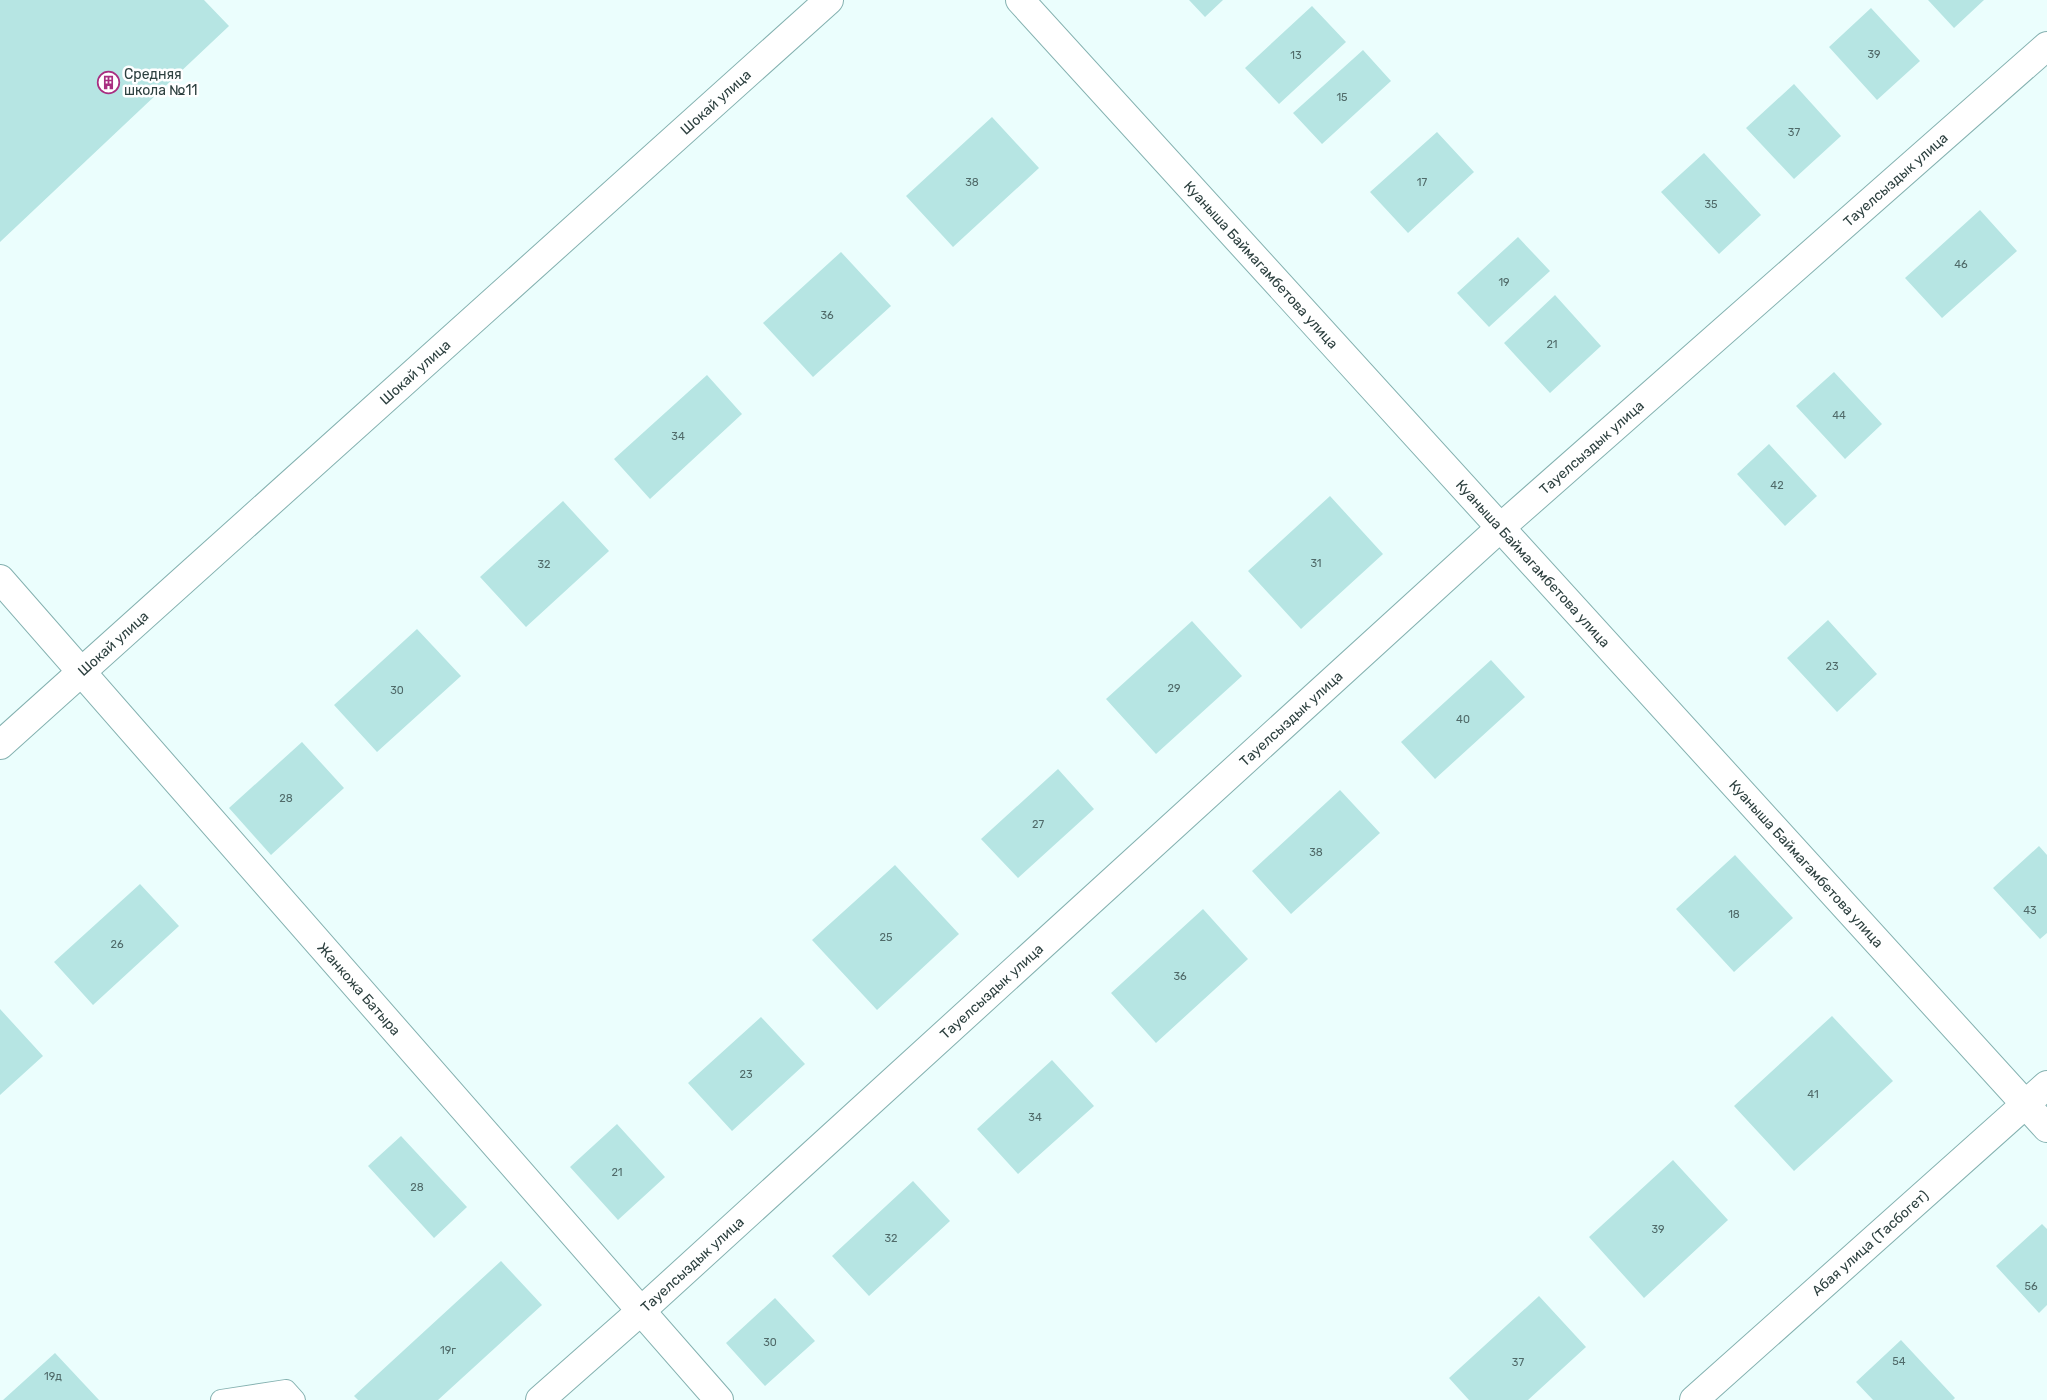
<svg xmlns="http://www.w3.org/2000/svg" width="2047" height="1400" font-family="Rubik,sans-serif">
<style>
.building{fill:#b6e5e3}
.lines{fill:none;stroke-linecap:round;stroke-linejoin:round}
.service-casing{stroke:#84b1b0;stroke-width:22}
.minor-casing{stroke:#84b1b0;stroke-width:30}
.service{stroke:#fff;stroke-width:20}
.minor{stroke:#fff;stroke-width:28}
.labels{text-anchor:middle;dominant-baseline:central;stroke-width:5;stroke-linejoin:round;paint-order:stroke}
.number-label{font-size:11px;fill:#506a69}
.poi-label{font-size:14px;fill:#2e4140;stroke:#fff;text-anchor:start}
.street-label{font-size:14px;fill:#2e4140;stroke:#fff}
</style>
<rect width="100%" height="100%" fill="#ebfefd"/>
<!-- building -->
<path class="building" d="M0,0H204L229,26L0,242Z
M1189,0H1223L1205,17Z
M1928,0H1984L1954,28Z
M1312,6L1346,42L1279,104L1245,68Z
M1871,8L1920,61L1877,100L1829,47Z
M1363,50L1391,81L1322,144L1293,113Z
M1794,84L1841,136L1794,179L1746,128Z
M992,117L1039,168L953,247L906,196Z
M1437,132L1474,172L1408,233L1370,192Z
M1704,153L1761,215L1719,254L1661,192Z
M1980,210L2017,251L1942,318L1905,278Z
M1518,237L1550,271L1489,327L1457,293Z
M841,252L891,306L813,377L763,323Z
M1555,295L1601,346L1550,393L1504,343Z
M1834,372L1882,424L1845,459L1796,406Z
M707,375L742,414L650,499L614,459Z
M1769,444L1817,496L1785,526L1737,474Z
M1330,496L1383,554L1301,629L1248,571Z
M563,501L609,551L526,627L480,577Z
M1828,620L1877,674L1837,712L1787,658Z
M1192,621L1242,676L1156,754L1106,699Z
M417,629L461,676L377,752L334,705Z
M1491,660L1525,697L1435,779L1401,742Z
M302,742L344,788L271,855L229,808Z
M1058,769L1094,809L1018,878L981,839Z
M1340,790L1380,833L1291,914L1252,871Z
M2039,846L2047,855V933L2040,939L1993,888Z
M1735,855L1793,918L1734,972L1676,909Z
M895,865L959,934L877,1010L812,940Z
M140,884L179,926L93,1005L54,962Z
M1203,909L1248,959L1156,1043L1111,993Z
M0,1009L43,1056L0,1095Z
M1832,1016L1893,1081L1794,1171L1734,1106Z
M761,1017L805,1064L732,1131L688,1083Z
M1052,1060L1094,1106L1018,1174L977,1129Z
M617,1124L665,1177L618,1220L570,1167Z
M401,1136L467,1207L434,1238L368,1166Z
M1673,1160L1728,1220L1644,1298L1589,1237Z
M913,1181L950,1221L869,1296L832,1256Z
M2042,1224L2047,1229V1305L2039,1313L1996,1266Z
M501,1261L542,1305L438,1400H358L354,1396Z
M1539,1296L1586,1347L1528,1400H1469L1449,1378Z
M775,1298L815,1341L765,1386L726,1343Z
M1901,1340L1955,1398L1953,1400H1873L1856,1382Z
M55,1353L99,1400H3Z"/>
<g class="lines">
<defs>
<path id="service" d="M221,1400L286,1390L295,1400"/>
<g id="minor">
<path id="s1" d="M1020,0L2047,1128"/>
<path id="s2" d="M0,579L719,1400"/>
<path id="s3" d="M0,745L829,0"/>
<path id="s4" d="M540,1400L642,1310L1500,528L2047,46"/>
<path id="s5" d="M1694,1400L2047,1085"/>
</g>
</defs>
<!-- service casing -->
<use href="#service" class="service-casing"/>
<!-- minor casing -->
<use href="#minor" class="minor-casing"/>
<!-- service -->
<use href="#service" class="service"/>
<!-- minor -->
<use href="#minor" class="minor"/>
</g>
<!-- icons -->
<defs>
<symbol id="building-ring" viewBox="-11 -11 22 22"><circle r="9.5" fill="#fff" stroke="#a92e81" stroke-width="1.5"/><path d="M-4-6H4V6H1V3H-1V6H-4ZM-2.5-4.3h1.7v1.8h-1.7ZM.8-4.3h1.7v1.8H.8ZM-2.5-1h1.7V.8h-1.7ZM.8-1h1.7V.8H.8Z" fill="#a92e81"/></symbol>
</defs>
<g fill-rule="evenodd">
<use href="#building-ring" x="96" y="70" width="25" height="25"/>
</g>
<g class="labels">
<!-- number labels -->
<g class="number-label">
<text x="1874" y="54">39</text>
<text x="1296" y="55">13</text>
<text x="1342" y="97">15</text>
<text x="1794" y="132">37</text>
<text x="972" y="182">38</text>
<text x="1422" y="182">17</text>
<text x="1711" y="204">35</text>
<text x="1961" y="264">46</text>
<text x="1504" y="282">19</text>
<text x="827" y="315">36</text>
<text x="1552" y="344">21</text>
<text x="1839" y="415">44</text>
<text x="678" y="436">34</text>
<text x="1777" y="485">42</text>
<text x="1316" y="563">31</text>
<text x="544" y="564">32</text>
<text x="1832" y="666">23</text>
<text x="1174" y="688">29</text>
<text x="397" y="690">30</text>
<text x="1463" y="719">40</text>
<text x="286" y="798">28</text>
<text x="1038" y="824">27</text>
<text x="1316" y="852">38</text>
<text x="2030" y="910">43</text>
<text x="1734" y="914">18</text>
<text x="886" y="937">25</text>
<text x="117" y="944">26</text>
<text x="1180" y="976">36</text>
<text x="746" y="1074">23</text>
<text x="1813" y="1094">41</text>
<text x="1035" y="1117">34</text>
<text x="617" y="1172">21</text>
<text x="417" y="1187">28</text>
<text x="1658" y="1229">39</text>
<text x="891" y="1238">32</text>
<text x="2031" y="1286">56</text>
<text x="770" y="1342">30</text>
<text x="448" y="1350">19г</text>
<text x="1899" y="1361">54</text>
<text x="1518" y="1362">37</text>
<text x="53" y="1376">19д</text>
</g>
<!-- poi labels -->
<g class="poi-label">
<text x="124" y="74">Средняя<tspan x="124" dy="16">школа №11</tspan></text>
</g>
<!-- street labels -->
<g class="street-label">
<text stroke="none"><textPath href="#s3" startOffset="962">Шокай улица</textPath></text>
<text stroke="none"><textPath href="#s4" startOffset="1824">Тауелсыздык улица</textPath></text>
<text stroke="none"><textPath href="#s1" startOffset="358">Куаныша Баймагамбетова улица</textPath></text>
<text stroke="none"><textPath href="#s3" startOffset="558">Шокай улица</textPath></text>
<text stroke="none"><textPath href="#s4" startOffset="1419">Тауелсыздык улица</textPath></text>
<text stroke="none"><textPath href="#s1" startOffset="762">Куаныша Баймагамбетова улица</textPath></text>
<text stroke="none"><textPath href="#s3" startOffset="152">Шокай улица</textPath></text>
<text stroke="none"><textPath href="#s4" startOffset="1014">Тауелсыздык улица</textPath></text>
<text stroke="none"><textPath href="#s1" startOffset="1168">Куаныша Баймагамбетова улица</textPath></text>
<text stroke="none"><textPath href="#s2" startOffset="545">Жанкожа Батыра</textPath></text>
<text stroke="none"><textPath href="#s4" startOffset="609">Тауелсыздык улица</textPath></text>
<text stroke="none"><textPath href="#s5" startOffset="236">Абая улица (Тасбогет)</textPath></text>
<text stroke="none"><textPath href="#s4" startOffset="204">Тауелсыздык улица</textPath></text>
</g>
</g>
</svg>
